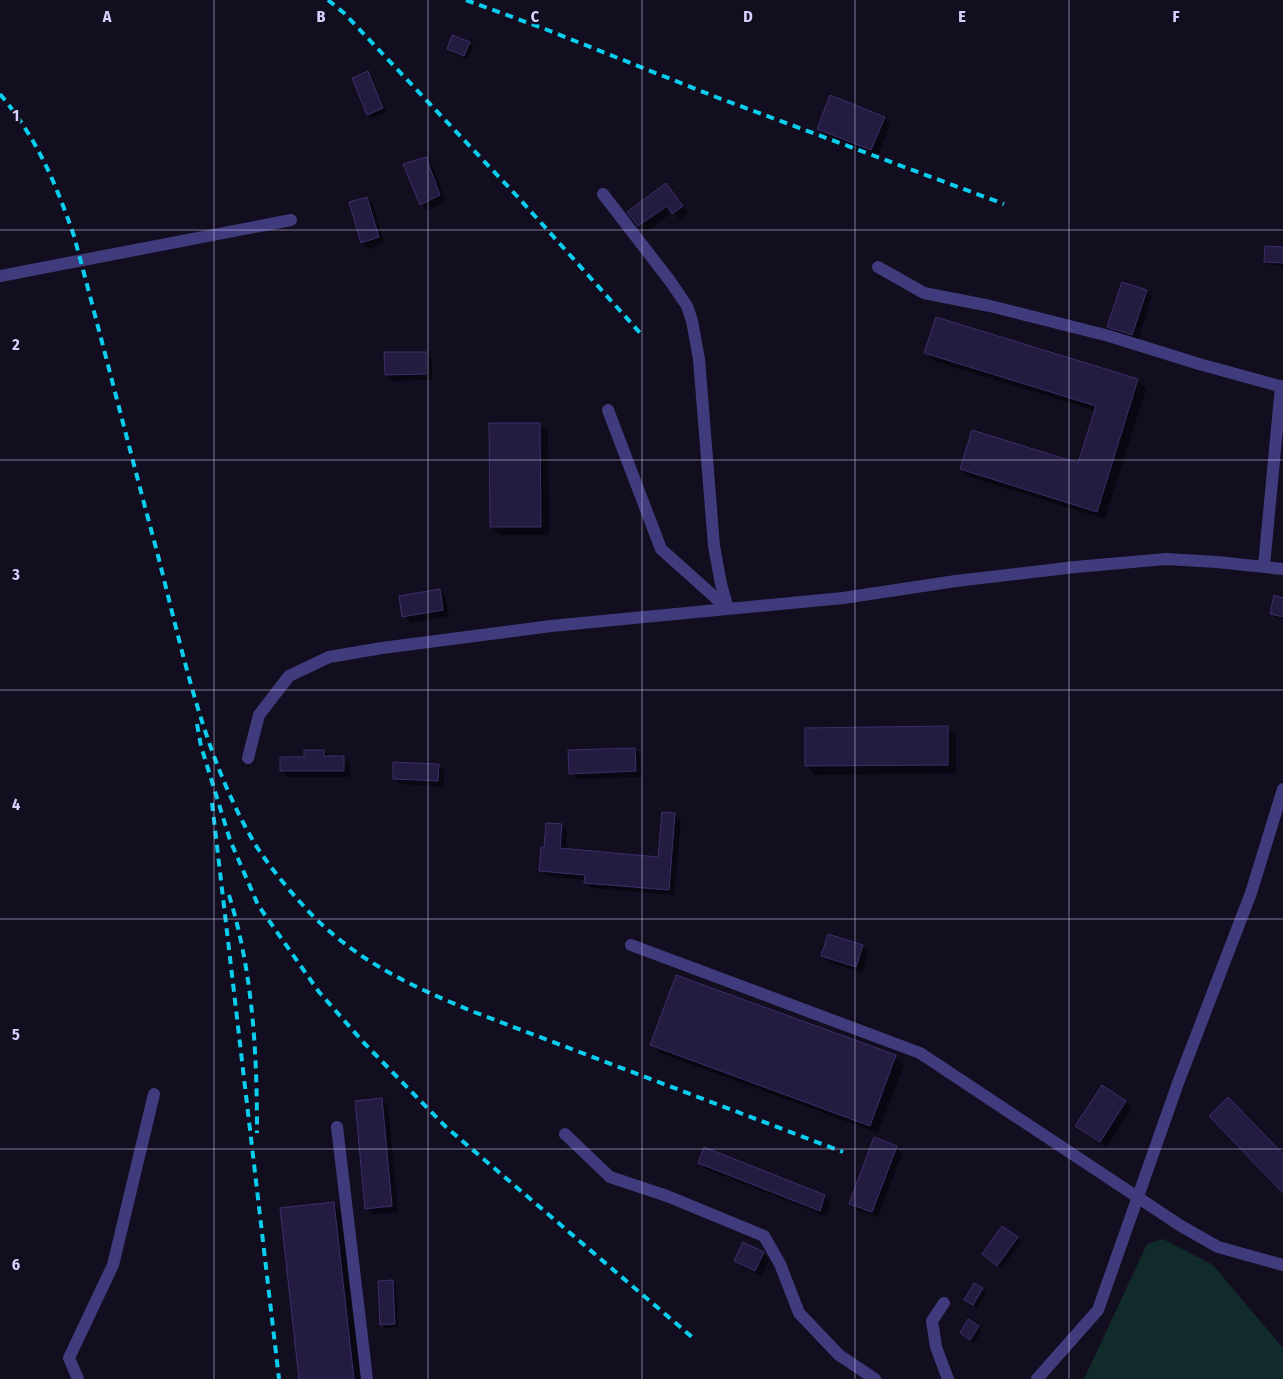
<svg xmlns="http://www.w3.org/2000/svg" width="1283" height="1379" font-family="'Fira Sans Condensed',sans-serif">
<style>
.green{fill:#112a2a}
.shadow{fill:#0007}
.building{fill:#241b40;stroke:#3d2e6b}
.lines{fill:none;stroke-linecap:round;stroke-linejoin:round}
.minor{stroke:#403b7d;stroke-width:12}
.rail{stroke:#0bceee;stroke-width:4;stroke-dasharray:8 6;stroke-linecap:butt}
.grid{fill:none;stroke:#d6d0fd;stroke-width:1;stroke-opacity:0.55}
.grid-label{font-size:16px;text-anchor:middle;font-weight:bold;fill:#d6d0fd;stroke:#120e20;stroke-width:5;stroke-linejoin:round;paint-order:stroke}
</style>
<rect width="100%" height="100%" fill="#120e20"/>
<!-- green -->
<path class="green" d="M1163,1239L1213,1265L1283,1348V1379H1084L1147,1244Z"/>
<!-- shadow -->
<path class="shadow" d="M469,43L473,47L468,59L452,53L448,49Z
M368,72L372,76L386,112L372,118L368,115Z
M884,118L890,124L878,156L825,134L818,128Z
M425,158L432,165L446,201L427,211L421,204Z
M672,191L688,213L680,219L673,212L645,232L629,212Z
M367,198L373,204L384,243L369,249L362,243L351,203Z
M1283,249V266L1269,265L1265,261Z
M1146,291L1152,297L1138,340L1115,333L1108,327Z
M926,352L1137,380L1146,389L1105,519L970,477L961,469L1079,465L1096,411L934,361Z
M425,353L432,359V380L392,381L386,374Z
M540,424L548,432L549,535H500L492,527Z
M439,590L446,597L449,616L410,623L404,616Z
M1283,599V619L1275,617L1271,613Z
M947,728L956,736V773L815,775L807,766Z
M635,749L641,756L642,777L577,779L570,773Z
M324,751L330,757H344L350,764V777H288L281,771Z
M438,765L444,771V787L400,784L394,778Z
M674,814L681,821L674,895L592,888L585,882L586,880L546,876L540,870L545,849L561,826L567,832L566,850L660,858Z
M862,946L868,952L862,973L829,962L822,956Z
M652,1045L895,1056L904,1065L878,1133L660,1053Z
M1102,1087L1126,1102L1132,1108L1107,1147L1083,1132L1077,1126Z
M382,1100L388,1106L398,1212L373,1214L366,1208Z
M896,1147L902,1153L878,1217L857,1210L851,1203Z
M705,1149L825,1196L831,1203L826,1216L706,1169L700,1163Z
M333,1203L342,1212L361,1379H300Z
M1017,1238L1021,1242L1002,1268L983,1254Z
M763,1253L769,1260L761,1276L742,1267L736,1261Z
M392,1281L396,1285L398,1327L385,1328L381,1324Z
M975,1284L986,1293L977,1308L965,1299Z
M978,1327L982,1331L974,1343L961,1333Z"/>
<!-- building -->
<path class="building" d="M452,35L470,42L464,56L447,49Z
M368,71L383,108L367,115L352,78Z
M830,95L885,117L871,150L817,129Z
M426,157L440,195L420,205L403,164Z
M666,183L683,206L672,214L667,206L638,226L627,212Z
M367,197L379,237L361,243L349,202Z
M1265,246L1283,247V263L1264,262Z
M1122,282L1147,290L1132,335L1107,327Z
M936,317L1138,379L1097,512L960,469L972,430L1078,463L1096,406L924,353Z
M384,352H426V374L385,375Z
M489,423H540L541,527H490Z
M440,589L443,610L402,617L399,596Z
M1274,595L1283,598V617L1270,614Z
M948,726V765L805,766V728Z
M635,748L636,771L569,774L568,750Z
M304,750H324V756H344V771H280V757H304Z
M393,762L439,764L438,781L393,779Z
M662,812L675,813L669,890L584,883L585,875L539,871L541,847H544L546,823L562,824L560,848L658,857Z
M828,934L863,945L856,967L821,956Z
M676,975L896,1055L870,1126L650,1045Z
M1102,1085L1126,1101L1100,1142L1075,1126Z
M1228,1097L1283,1154V1193L1209,1116Z
M382,1098L392,1206L365,1209L355,1101Z
M874,1137L897,1146L872,1212L849,1204Z
M704,1147L825,1195L820,1211L698,1163Z
M334,1202L354,1379H299L280,1208Z
M1002,1226L1018,1237L997,1266L982,1254Z
M743,1242L764,1252L755,1271L734,1261Z
M393,1280L395,1324L380,1325L378,1281Z
M974,1283L983,1288L973,1305L964,1300Z
M968,1319L979,1326L970,1340L960,1333Z"/>
<g class="lines">
<!-- minor -->
<path class="minor" d="M603,194L670,281L687,306L692,321L699,359L714,546L721,584L728,609
M878,267L924,293L990,306L1109,336L1199,364L1283,387
M0,276L291,220
M608,410L661,549L728,609
M1264,566L1281,386
M248,758L259,715L289,676L329,657L382,648L551,626L843,598L956,581L1075,567L1166,559L1217,562L1283,569
M631,945L920,1053L1181,1226L1218,1247L1283,1265
M337,1127L367,1379
M565,1134L610,1177L667,1196L764,1236L780,1264L799,1313L839,1355L875,1379
M944,1303L932,1321L936,1347L948,1379
M78,1379L69,1358L113,1265L154,1094
M1037,1379L1098,1310L1178,1083L1251,893L1283,789"/>
<!-- rail -->
<path class="rail" d="M328,0L344,13L516,195L641,334
M466,0L545,29L716,97L1004,204
M0,94C37,139 55,181 74,236C102,340 128,444 156,548C182,648 202,754 255,844C270,868 296,899 316,919C364,965 414,987 474,1012L843,1152
M197,724L201,746L230,840L258,905L319,992L364,1043L446,1127L692,1337
M212,803L279,1379
M229,895C253,973 257,1052 257,1133"/>
</g>
<!-- grid -->
<path class="grid" d="M214,0V1379M428,0V1379M642,0V1379M855,0V1379M1069,0V1379M0,230H1283M0,460H1283M0,690H1283M0,919H1283M0,1149H1283"/>
<g class="grid-label">
<text x="107" y="22">A</text>
<text x="321" y="22">B</text>
<text x="535" y="22">C</text>
<text x="748" y="22">D</text>
<text x="962" y="22">E</text>
<text x="1176" y="22">F</text>
<text x="16" y="121">1</text>
<text x="16" y="350">2</text>
<text x="16" y="580">3</text>
<text x="16" y="810">4</text>
<text x="16" y="1040">5</text>
<text x="16" y="1270">6</text>
</g>
</svg>
